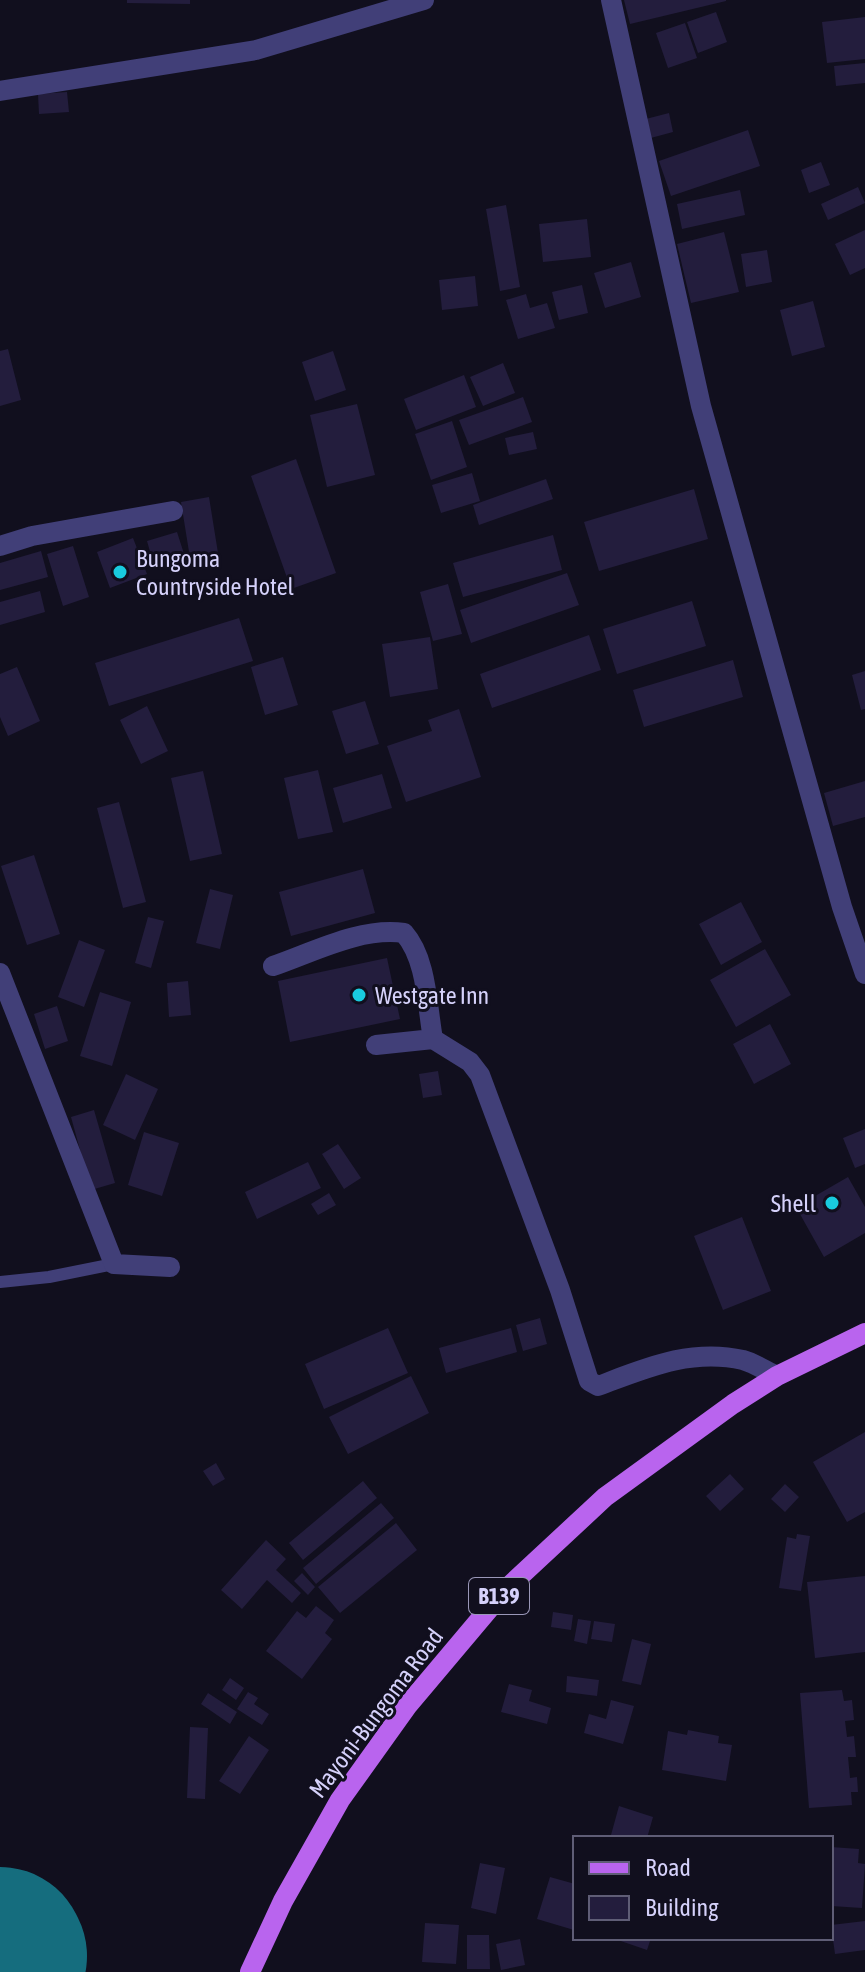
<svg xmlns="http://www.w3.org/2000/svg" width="865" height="1972" font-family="'Asap Condensed',sans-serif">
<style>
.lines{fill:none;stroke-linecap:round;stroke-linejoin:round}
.runway{stroke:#156d7e;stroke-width:170}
.building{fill:#231d3d}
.lane{stroke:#413f78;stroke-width:12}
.street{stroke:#413f78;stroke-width:20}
.primary{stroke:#b964ee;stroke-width:20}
.poi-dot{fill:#19cbde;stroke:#110f1e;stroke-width:3}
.labels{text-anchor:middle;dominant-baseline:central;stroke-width:6;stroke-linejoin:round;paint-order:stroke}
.shield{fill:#110f1e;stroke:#9a97b8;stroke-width:2}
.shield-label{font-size:22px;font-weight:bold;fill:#d5d1fa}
.poi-label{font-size:24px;fill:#d5d1fa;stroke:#110f1e;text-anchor:start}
.street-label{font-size:24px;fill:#d5d1fa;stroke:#110f1e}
</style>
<rect width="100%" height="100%" fill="#110f1e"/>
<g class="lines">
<!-- runway -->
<path class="runway" d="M0,1952L2,1956"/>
</g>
<!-- building -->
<path class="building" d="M127,0H190V4L127,3Z
M624,0H726V1L630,24Z
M716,12L727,42L698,53L687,22Z
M865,17V59L827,63L822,22Z
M685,23L697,58L668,68L656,33Z
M865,63V83L836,86L834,66Z
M67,92L69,112L39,114L38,94Z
M669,113L673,132L647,139L642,120Z
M748,130L760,166L671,196L659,161Z
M821,162L830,185L809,193L801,170Z
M858,187L865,203L828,220L821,204Z
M740,190L745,215L682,229L677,204Z
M506,205L520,287L500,291L486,209Z
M587,219L591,257L543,262L539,224Z
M865,230V268L850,275L835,244Z
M724,232L739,292L691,303L677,244Z
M767,250L772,282L746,287L741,254Z
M631,262L641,297L605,308L594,273Z
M475,276L478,306L442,310L439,280Z
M582,285L588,313L559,320L552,292Z
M526,294L530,308L547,303L555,328L518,339L506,300Z
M813,301L825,347L792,356L780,310Z
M8,349L21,400L0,406V351Z
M333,351L346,390L315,401L302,362Z
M503,363L515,393L483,406L470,377Z
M464,375L476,407L416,430L404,399Z
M523,397L532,422L469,445L459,420Z
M357,404L375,475L327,487L310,415Z
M452,421L467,467L431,480L415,434Z
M533,432L537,449L509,455L505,438Z
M296,459L336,573L291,589L251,476Z
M472,473L480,501L441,513L432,485Z
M546,479L553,499L479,525L473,505Z
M694,489L708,539L599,571L584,522Z
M209,497L218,553L190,558L181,502Z
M177,532L186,560L155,569L147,541Z
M553,535L562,570L463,597L453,563Z
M133,538L147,574L110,588L97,552Z
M73,546L89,597L63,606L47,554Z
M41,551L48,577L0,590V563Z
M567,573L579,605L471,643L460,610Z
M448,584L462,634L433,641L420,592Z
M40,591L45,612L0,625V602Z
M692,601L706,646L617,674L603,629Z
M239,618L253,661L109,706L95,663Z
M589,635L601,670L492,708L480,674Z
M430,637L438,689L390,697L382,644Z
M283,657L298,705L265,715L251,667Z
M733,660L743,697L644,727L633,690Z
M17,667L40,721L8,736L0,717V674Z
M865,671V709L861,710L852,675Z
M365,701L379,744L346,754L332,711Z
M147,706L168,751L141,764L120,720Z
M459,709L481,777L406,802L387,746L432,731L428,720Z
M318,770L333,832L298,839L284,778Z
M203,771L222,854L190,861L171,778Z
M382,774L392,808L343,823L333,788Z
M865,781V817L833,826L824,793Z
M119,802L146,902L123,908L97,808Z
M34,855L60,934L27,945L1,866Z
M363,869L375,913L291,936L279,892Z
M210,889L233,895L220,949L196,943Z
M741,902L762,942L721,965L699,924Z
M148,917L164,921L151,968L135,963Z
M79,940L105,950L84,1007L58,997Z
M765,949L791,995L736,1027L710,980Z
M387,958L400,1019L290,1042L278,981Z
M188,981L191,1015L169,1017L167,983Z
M100,992L131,1002L112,1066L80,1056Z
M57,1006L68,1041L45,1049L34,1014Z
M770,1024L791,1064L754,1084L733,1044Z
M438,1071L442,1095L423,1098L419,1074Z
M126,1074L158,1089L135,1140L103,1125Z
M94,1110L115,1183L91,1190L71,1117Z
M865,1129V1164L855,1168L843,1138Z
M144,1132L179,1143L162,1196L128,1185Z
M338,1144L361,1178L344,1189L322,1154Z
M308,1162L321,1188L257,1219L245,1192Z
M848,1177L865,1207V1233L824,1257L796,1207Z
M329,1193L336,1205L318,1215L311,1204Z
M742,1217L771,1291L723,1310L694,1236Z
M540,1318L547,1344L523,1351L516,1325Z
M388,1328L408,1373L324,1409L305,1364Z
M511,1328L517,1352L446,1373L439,1348Z
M411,1376L429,1413L348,1454L329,1417Z
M865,1432V1512L847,1522L813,1462Z
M216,1463L225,1479L213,1486L203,1471Z
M730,1474L744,1489L720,1511L706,1496Z
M363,1481L377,1498L303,1560L289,1543Z
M785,1484L799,1497L785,1512L771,1499Z
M381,1503L394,1518L316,1584L303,1568Z
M396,1523L417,1550L340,1613L318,1587Z
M797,1534L810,1536L801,1591L779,1588L787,1537L796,1539Z
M266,1540L286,1559L276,1570L301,1593L292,1603L267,1580L242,1609L221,1590Z
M302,1573L315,1587L308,1595L294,1581Z
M865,1576V1652L815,1658L807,1582Z
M316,1606L334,1620L325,1633L332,1639L302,1679L266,1651L297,1611L306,1618Z
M553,1612L573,1615L571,1630L551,1627Z
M578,1619L591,1621L587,1644L574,1641Z
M594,1621L615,1624L612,1642L591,1639Z
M632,1639L651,1644L641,1685L622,1681Z
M567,1676L599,1680L597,1696L566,1692Z
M230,1678L244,1688L236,1700L222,1690Z
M509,1684L532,1690L529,1701L551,1708L547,1724L501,1712Z
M842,1690L844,1701L852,1700L854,1720L845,1721L847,1737L854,1736L856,1757H848L850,1778L857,1777L858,1792H851L852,1805L809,1808L800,1693Z
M248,1692L258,1698L254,1704L269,1714L262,1725L237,1709Z
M208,1693L237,1712L230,1724L201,1704Z
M611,1700L634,1706L623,1744L584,1733L589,1714L606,1719Z
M190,1727L208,1728L205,1799L187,1798Z
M688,1730L719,1736L718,1743L732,1745L726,1781L662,1770L668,1731L687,1735Z
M249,1736L269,1750L240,1794L219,1781Z
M619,1806L653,1817L647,1838H621L611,1835Z
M831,1847L859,1849L858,1863L865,1864L862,1908L831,1906Z
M480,1863L505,1868L496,1914L471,1908Z
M550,1877L575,1884L574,1930L537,1919Z
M865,1921V1950L835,1954L831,1925Z
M425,1923L459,1925L456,1964L422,1962Z
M467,1935H489L490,1969H467Z
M612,1938H651L647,1950Z
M520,1939L525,1965L501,1970L496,1944Z"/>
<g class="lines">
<!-- lane -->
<path class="lane" d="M0,1282L49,1277L114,1264"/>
<!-- street -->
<path class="street" d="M611,0L701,406L842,907L865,974
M0,91L256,50L424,0
M0,546L32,536L173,511
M273,966C314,952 360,927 404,933C427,959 427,1006 433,1039
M0,973L114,1264L170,1267
M376,1045L433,1039L470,1062L480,1075L560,1290L589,1381L598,1386C646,1368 691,1348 743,1360C754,1363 766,1371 777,1376"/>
<!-- primary -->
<path class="primary" d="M250,1972L283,1901L340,1800L408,1705L504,1591L605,1497L733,1404L777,1376L865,1333"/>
</g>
<!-- markers -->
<g class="poi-dot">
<circle cx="120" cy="572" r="8"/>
<circle cx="359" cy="995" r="8"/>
<circle cx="832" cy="1203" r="8"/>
</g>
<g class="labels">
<!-- shield labels -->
<rect class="shield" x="469" y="1578" width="60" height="36" rx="6"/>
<g class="shield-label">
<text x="499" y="1596">B139</text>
</g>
<!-- poi labels -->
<g class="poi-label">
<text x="136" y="558">Bungoma<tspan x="136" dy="28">Countryside Hotel</tspan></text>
<text x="375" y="995">Westgate Inn</text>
<text x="816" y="1203" text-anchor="end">Shell</text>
</g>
<!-- street labels -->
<g class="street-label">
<text transform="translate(376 1713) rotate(-53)">Mayoni-Bungoma Road</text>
</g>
</g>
<!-- legend -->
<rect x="573" y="1836" width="260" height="104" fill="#110f1e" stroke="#5f5d76" stroke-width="2"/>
<rect x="589" y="1862" width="40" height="12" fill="#b964ee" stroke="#5f5d76" stroke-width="2"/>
<text x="645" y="1876" font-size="24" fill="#d5d1fa">Road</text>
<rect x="589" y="1896" width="40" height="24" fill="#231d3d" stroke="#5f5d76" stroke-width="2"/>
<text x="645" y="1916" font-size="24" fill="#d5d1fa">Building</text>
</svg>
